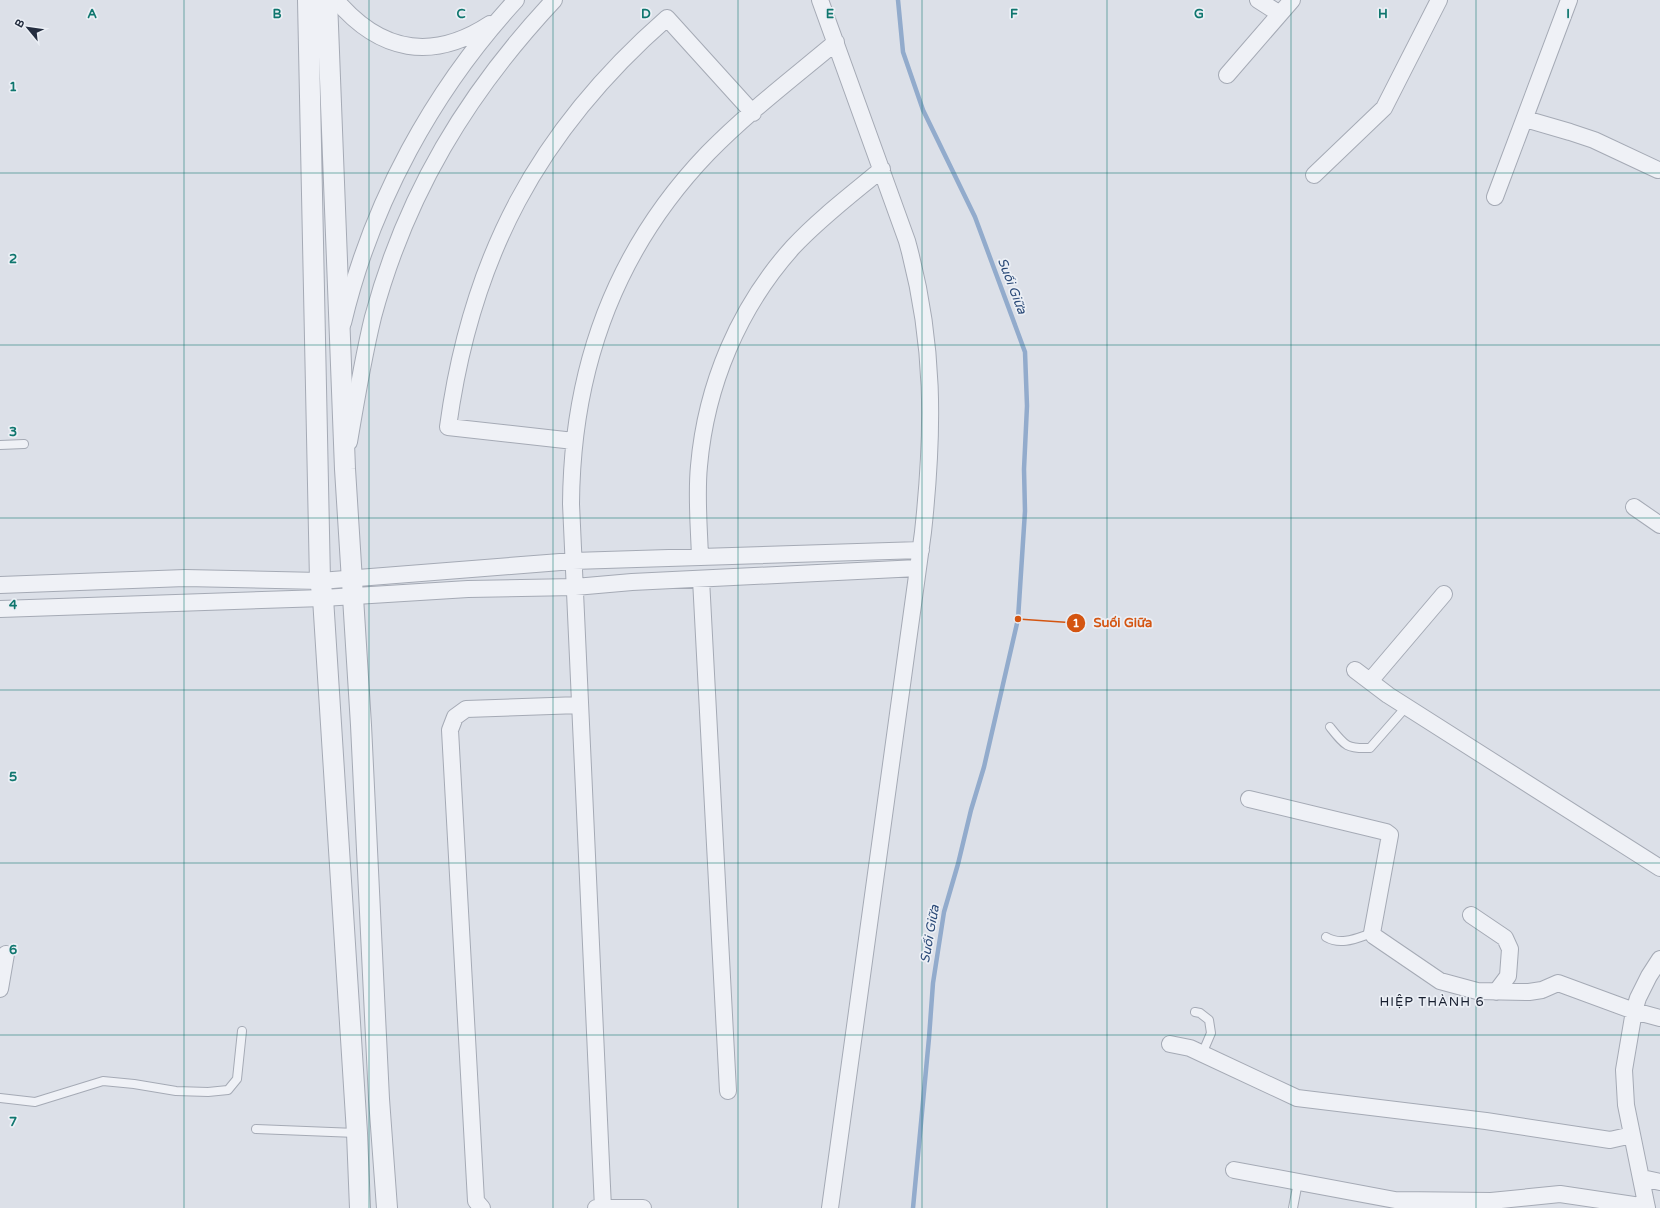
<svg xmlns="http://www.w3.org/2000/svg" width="1660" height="1208" font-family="'Varela Round',sans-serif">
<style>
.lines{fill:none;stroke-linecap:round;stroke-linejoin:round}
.stream{stroke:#92abcc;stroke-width:4.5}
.service-casing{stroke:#a5aab5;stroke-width:10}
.minor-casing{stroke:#a5aab5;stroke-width:18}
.tertiary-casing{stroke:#a5aab5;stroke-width:22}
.service{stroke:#eff1f6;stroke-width:8}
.minor{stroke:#eff1f6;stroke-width:16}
.tertiary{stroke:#eff1f6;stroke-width:20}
.grid{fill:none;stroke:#0f766e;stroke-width:1;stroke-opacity:0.55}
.labels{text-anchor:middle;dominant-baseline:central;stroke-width:3.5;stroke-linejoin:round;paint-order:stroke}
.water-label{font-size:13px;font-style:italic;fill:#2a4977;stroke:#ebeff5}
.neighbourhood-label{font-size:13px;letter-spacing:1px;fill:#171e2f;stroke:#ebeff5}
.grid-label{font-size:13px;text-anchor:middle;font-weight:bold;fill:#0f766e;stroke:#ebeff5;stroke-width:3.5;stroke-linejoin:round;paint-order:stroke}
.leader{fill:none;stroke:#d45511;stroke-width:1.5}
.callout-dot{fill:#d45511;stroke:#ebeff5;stroke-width:1.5}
.mark-label{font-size:12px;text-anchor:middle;font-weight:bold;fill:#fff}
.callout-label{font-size:13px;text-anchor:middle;font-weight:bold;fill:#d45511;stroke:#ebeff5;stroke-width:3.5;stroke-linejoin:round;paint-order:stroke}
</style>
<rect width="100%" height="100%" fill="#dce0e8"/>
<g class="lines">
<!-- stream -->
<path class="stream" d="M898,0L903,52L923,110L975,217L1025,352L1027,406L1024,469L1025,511L1018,619L984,767L971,810L958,864L944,912L933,983L929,1038L913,1208"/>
<defs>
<path id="service" d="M0,445L24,444
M1330,727C1345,746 1347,749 1370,748L1406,707
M1326,937C1341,946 1357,938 1372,933
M1195,1012L1200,1013L1209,1020L1211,1033L1202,1054
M0,1098L35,1102L103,1081L134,1084L176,1091L208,1092L228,1090L237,1079L242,1031
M256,1129L356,1133
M1293,1208L1298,1182"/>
<path id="minor" d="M336,0C380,52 432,62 490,24
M820,0L907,241C935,342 934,430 923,532L830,1208
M1258,0L1280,14
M1227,75L1292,0
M1525,119L1570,132L1594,140L1658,170
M1314,175L1384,108L1439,0
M1495,197L1569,0
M343,323C371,204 433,90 516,0
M574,441L448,427C471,257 538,131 667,18L753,113
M349,442C356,400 363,358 373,317C406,194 467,93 554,0
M1634,507L1660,525
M700,557C699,527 696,496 699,466C706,385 739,307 793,247C820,218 852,194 882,169
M701,579L728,1091
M0,585L185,578L320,581L573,561L921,550
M0,609L323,598L468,589L575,587L632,582L918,568
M1355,670L1388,695L1660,868
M1370,681L1444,594
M1249,799L1386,832L1390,835L1372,933L1374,936L1440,981L1477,991L1529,992L1542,990L1558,983L1634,1011L1660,1018
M1471,915L1505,938L1510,949L1508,976L1496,992
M0,989L6,954
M1170,1044L1190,1048L1297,1098L1486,1121L1610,1140L1632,1135
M1234,1170L1395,1200L1491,1201L1560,1194L1647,1207
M1642,1178L1660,1182
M482,1208L476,1201L450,730L455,717L466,709L580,705
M596,1208H643
M603,1208L571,504C572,369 614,251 708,153C747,113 793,78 836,42
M1647,1208L1626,1105L1624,1070L1634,1011L1638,998L1649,976L1660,959"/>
<path id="tertiary" d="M308,0L320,581L323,598L357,1133L360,1208
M327,0L345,469L361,725L379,1099L387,1208"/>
</defs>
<!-- service casing -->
<use href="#service" class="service-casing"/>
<!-- minor casing -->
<use href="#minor" class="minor-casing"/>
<!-- tertiary casing -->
<use href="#tertiary" class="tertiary-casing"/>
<!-- service -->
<use href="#service" class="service"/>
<!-- minor -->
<use href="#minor" class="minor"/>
<!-- tertiary -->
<use href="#tertiary" class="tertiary"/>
</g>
<!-- grid -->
<path class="grid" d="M184,0V1208M369,0V1208M553,0V1208M738,0V1208M922,0V1208M1107,0V1208M1291,0V1208M1476,0V1208M0,173H1660M0,345H1660M0,518H1660M0,690H1660M0,863H1660M0,1035H1660"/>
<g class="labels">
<!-- water labels -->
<g class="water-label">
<text transform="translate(1012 286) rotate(69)">Suối Giữa</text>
<text transform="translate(930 934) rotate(-80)">Suối Giữa</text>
</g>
<!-- neighbourhood labels -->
<g class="neighbourhood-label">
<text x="1432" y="1002">HIỆP THÀNH 6</text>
</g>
</g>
<g class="grid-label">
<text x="92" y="18">A</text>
<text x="277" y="18">B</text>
<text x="461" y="18">C</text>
<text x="646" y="18">D</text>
<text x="830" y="18">E</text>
<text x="1014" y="18">F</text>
<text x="1199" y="18">G</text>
<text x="1383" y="18">H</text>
<text x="1568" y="18">I</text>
<text x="13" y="91">1</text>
<text x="13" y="263">2</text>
<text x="13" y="436">3</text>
<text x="13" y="609">4</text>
<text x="13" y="781">5</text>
<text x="13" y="954">6</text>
<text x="13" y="1126">7</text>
</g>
<!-- callouts -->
<path class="leader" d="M1018 619L1076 623"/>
<g class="callout-dot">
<circle cx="1018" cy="619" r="4"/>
<circle cx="1076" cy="623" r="10"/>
</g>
<g class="mark-label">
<text x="1076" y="627">1</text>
</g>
<g class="callout-label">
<text x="1123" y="627">Suối Giữa</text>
</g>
<!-- north arrow -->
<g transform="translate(28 28) rotate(299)" stroke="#ebeff5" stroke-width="3" paint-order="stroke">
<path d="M0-3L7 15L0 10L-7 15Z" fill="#242d3f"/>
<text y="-6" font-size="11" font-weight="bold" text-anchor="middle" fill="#242d3f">B</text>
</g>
</svg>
